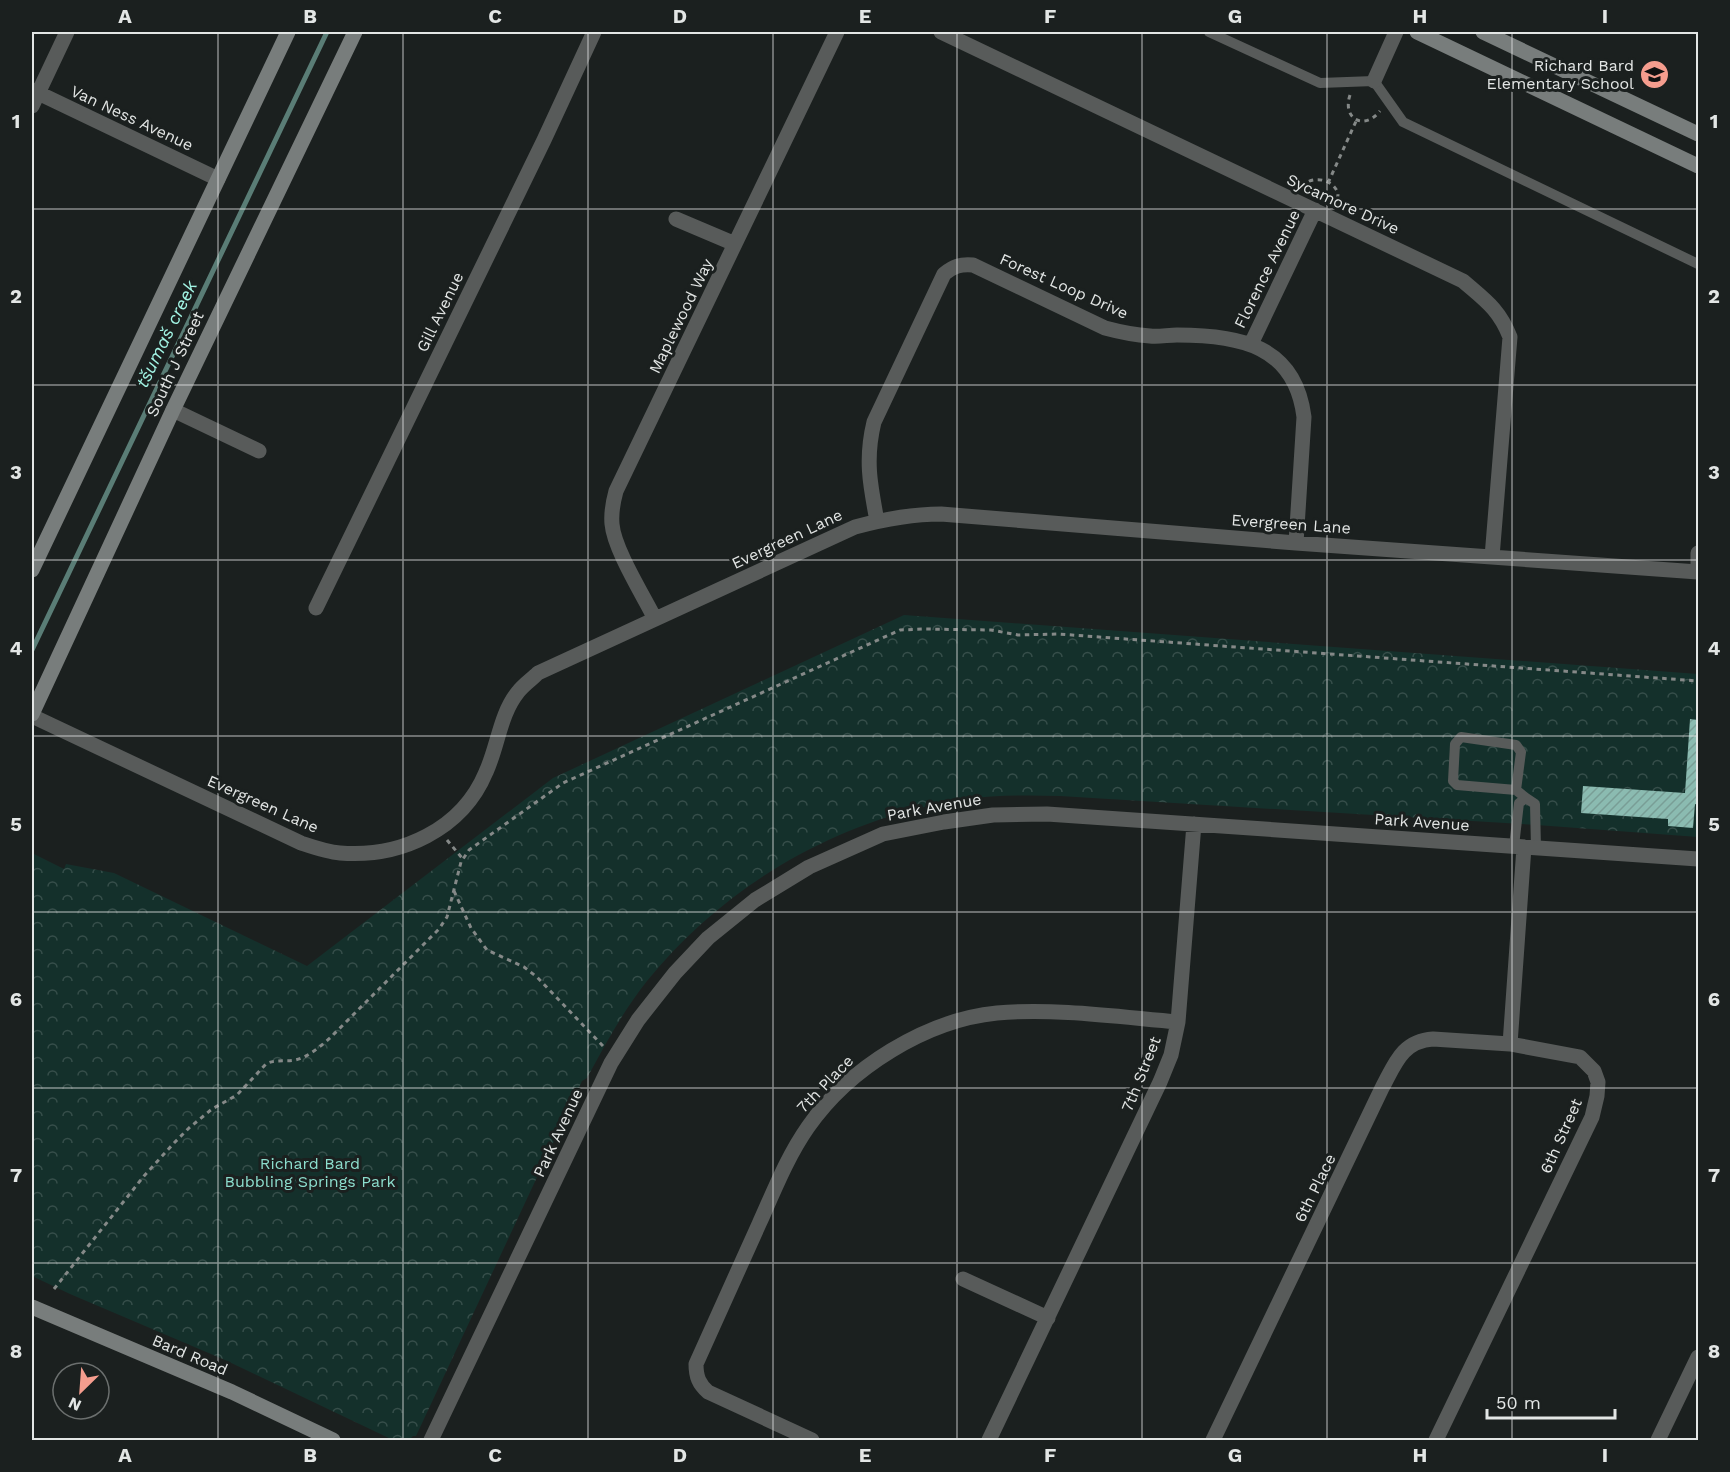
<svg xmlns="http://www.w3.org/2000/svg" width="1730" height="1472" font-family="'Work Sans',sans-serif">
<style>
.park{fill:url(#park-crowns)}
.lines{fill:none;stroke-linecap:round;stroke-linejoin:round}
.stream{stroke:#5a7d76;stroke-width:5}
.building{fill:url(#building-hatch)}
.path{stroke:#858988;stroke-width:3;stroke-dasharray:4.5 4.5;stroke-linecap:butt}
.lane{stroke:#585b5a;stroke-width:10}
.street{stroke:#585b5a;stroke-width:15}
.secondary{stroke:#787d7c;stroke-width:15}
.grid{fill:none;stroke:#e3e6e5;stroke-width:1.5;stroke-opacity:0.55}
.labels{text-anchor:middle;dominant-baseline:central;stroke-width:6;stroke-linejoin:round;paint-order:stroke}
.poi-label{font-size:16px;fill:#e3e6e5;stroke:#1b201f;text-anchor:end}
.street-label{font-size:16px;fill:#e3e6e5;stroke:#1b201f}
.park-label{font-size:16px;fill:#8cddcd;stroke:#1b201f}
.water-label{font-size:18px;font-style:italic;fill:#a2f4e4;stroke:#1b201f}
.neatline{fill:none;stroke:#e3e6e5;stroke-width:2}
.grid-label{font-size:20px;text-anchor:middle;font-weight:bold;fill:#e3e6e5}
</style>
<defs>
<pattern id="park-crowns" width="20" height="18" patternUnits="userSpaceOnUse" patternTransform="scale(1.5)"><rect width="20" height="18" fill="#14302b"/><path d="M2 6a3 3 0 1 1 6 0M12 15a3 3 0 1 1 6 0" fill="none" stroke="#364e4a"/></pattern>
<pattern id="building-hatch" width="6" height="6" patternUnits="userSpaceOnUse" patternTransform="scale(1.5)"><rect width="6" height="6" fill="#8bbbb1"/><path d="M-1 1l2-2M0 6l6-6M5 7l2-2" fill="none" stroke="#799e96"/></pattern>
</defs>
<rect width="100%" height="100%" fill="#1b201f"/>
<!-- park -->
<path class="park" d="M904,615L1698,674V837L1537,825L1060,796C1028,795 996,795 964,799C949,800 934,805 920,808C813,834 716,896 647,981C623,1011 605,1045 587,1078L582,1081L416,1436H413L409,1440H393L225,1360L70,1294L32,1276V853L64,869L66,864L114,873L307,966L553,778Z"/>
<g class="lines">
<!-- stream -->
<path class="stream" d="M32,650L327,32"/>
</g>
<!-- building -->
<path class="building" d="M1690,719L1698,720V805L1695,804L1693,828L1668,826V819L1581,813L1583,786L1685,793Z"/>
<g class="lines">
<!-- path -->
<path class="path" d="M1350,95C1342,119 1364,131 1380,111
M1328,183L1357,119
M1302,187C1310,175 1334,178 1338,194C1338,196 1337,201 1337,204
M447,840L462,858
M454,891L471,928L487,950L524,967L537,977L603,1046
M54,1289L144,1176L174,1143L189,1128L212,1109L237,1095L266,1064C275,1059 285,1062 295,1060C309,1057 322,1045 332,1036L439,929L447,917L461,862L469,850L563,783L900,630L923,629L991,630L1018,635L1058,634L1698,681"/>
<!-- lane -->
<path class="lane" d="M1209,32L1320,83L1374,81L1403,122L1698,264
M1516,790L1521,752L1516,745L1461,737L1455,744L1453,781L1457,785L1516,790L1526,798
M1514,846L1519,803L1526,798L1535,804L1536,848"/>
<!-- street -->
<path class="street" d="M941,32L1463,281C1485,300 1499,309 1510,337L1492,557
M1374,81L1396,32
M32,90L218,179
M32,106L67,32
M676,219L735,244
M1251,344L1315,210
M173,410L259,451
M877,521C870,484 865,459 874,422L944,274C954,266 960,264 973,265L1105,328C1120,332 1134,335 1150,336C1159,337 1168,335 1177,335C1239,335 1295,345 1304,417L1296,543
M1698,572V553
M316,608L544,140L594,32
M655,619C643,595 614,549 612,524C611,513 613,502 616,491L837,32
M32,716L301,843C313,847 327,852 340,853C400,858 462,830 486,772C498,746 500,714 518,692C523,685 532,679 538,673L855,527C885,519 911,514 941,514L1296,543L1698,572
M1510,1044L1524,847
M963,1279L1048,1318
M431,1440L611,1063L638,1020L675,973L708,938L755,900L809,867L883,834L944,822L993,815L1047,814L1698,859
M812,1440L708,1392C699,1384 696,1377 696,1364C717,1318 738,1271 759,1224C774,1191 787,1157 808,1127C849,1068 926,1020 997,1013C1056,1008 1119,1017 1178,1022
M989,1440L1160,1082L1171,1055L1178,1022L1194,824
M1213,1440L1382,1088C1395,1064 1402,1041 1433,1039L1510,1044L1580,1057L1594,1071L1598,1082L1597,1096L1592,1117L1436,1440
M1658,1440L1698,1357"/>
<!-- secondary -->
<path class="secondary" d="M1417,32L1698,166
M1483,32L1698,134
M32,570L288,32
M32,714L173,410L355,32
M32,1307L232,1392L333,1440"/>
</g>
<!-- grid -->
<path class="grid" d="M218,32V1440M403,32V1440M588,32V1440M773,32V1440M957,32V1440M1142,32V1440M1327,32V1440M1512,32V1440M32,209H1698M32,385H1698M32,560H1698M32,736H1698M32,912H1698M32,1088H1698M32,1263H1698"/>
<!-- icons -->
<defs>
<symbol id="school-disc" viewBox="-11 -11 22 22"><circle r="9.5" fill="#f59d8e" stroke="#1b201f"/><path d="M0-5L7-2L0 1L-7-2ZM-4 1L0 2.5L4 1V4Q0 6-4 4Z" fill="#111"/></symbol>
</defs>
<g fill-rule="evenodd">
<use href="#school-disc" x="1638" y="58" width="33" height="33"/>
</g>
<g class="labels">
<!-- poi labels -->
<g class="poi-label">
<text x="1634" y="65">Richard Bard<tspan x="1634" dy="18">Elementary School</tspan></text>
</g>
<!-- street labels -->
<g class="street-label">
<text transform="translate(132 118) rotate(25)">Van Ness Avenue</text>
<text transform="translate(1343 204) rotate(25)">Sycamore Drive</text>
<text transform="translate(1267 269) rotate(-64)">Florence Avenue</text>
<text transform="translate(1064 286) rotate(24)">Forest Loop Drive</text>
<text transform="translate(440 312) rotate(-64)">Gill Avenue</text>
<text transform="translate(681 316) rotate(-64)">Maplewood Way</text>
<text transform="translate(175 364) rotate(-65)">South J Street</text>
<text transform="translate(1291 524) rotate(4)">Evergreen Lane</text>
<text transform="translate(787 539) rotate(-25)">Evergreen Lane</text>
<text transform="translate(263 804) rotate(24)">Evergreen Lane</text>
<text transform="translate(934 807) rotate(-10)">Park Avenue</text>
<text transform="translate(1422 822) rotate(4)">Park Avenue</text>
<text transform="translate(1141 1074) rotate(-68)">7th Street</text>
<text transform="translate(825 1084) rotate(-46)">7th Place</text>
<text transform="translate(558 1133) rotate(-65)">Park Avenue</text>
<text transform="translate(1561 1136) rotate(-66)">6th Street</text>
<text transform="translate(1315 1188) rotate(-64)">6th Place</text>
<text transform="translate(190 1355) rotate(23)">Bard Road</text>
</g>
<!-- park labels -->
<g class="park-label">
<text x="310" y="1163">Richard Bard<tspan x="310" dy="18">Bubbling Springs Park</tspan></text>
</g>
<!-- water labels -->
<g class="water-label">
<text transform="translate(166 334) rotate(-64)">tšumaš creek</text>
</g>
</g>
<!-- border -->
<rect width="1730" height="1472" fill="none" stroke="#1b201f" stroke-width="66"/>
<!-- north arrow -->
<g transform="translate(81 1391) rotate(205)"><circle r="28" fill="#1b201f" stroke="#6b6f6e" stroke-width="1.5"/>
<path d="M0-4.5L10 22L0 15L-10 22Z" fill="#f59d8e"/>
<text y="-9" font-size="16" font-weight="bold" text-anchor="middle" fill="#e3e6e5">N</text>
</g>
<!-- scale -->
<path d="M1487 1409v9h128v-9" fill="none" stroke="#e3e6e5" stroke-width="3"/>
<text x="1496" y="1409" font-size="18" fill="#e3e6e5" stroke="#1b201f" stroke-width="4.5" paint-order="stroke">50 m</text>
<rect x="33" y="33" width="1664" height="1406" class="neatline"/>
<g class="grid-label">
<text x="125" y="23">A</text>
<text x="310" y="23">B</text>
<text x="495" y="23">C</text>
<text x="680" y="23">D</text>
<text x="865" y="23">E</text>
<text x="1050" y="23">F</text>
<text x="1235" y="23">G</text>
<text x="1420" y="23">H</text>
<text x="1605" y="23">I</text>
<text x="16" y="128">1</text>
<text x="1714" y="128">1</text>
<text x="16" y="303">2</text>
<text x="1714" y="303">2</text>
<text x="16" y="479">3</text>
<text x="1714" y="479">3</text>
<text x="16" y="655">4</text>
<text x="1714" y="655">4</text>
<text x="16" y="831">5</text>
<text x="1714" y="831">5</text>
<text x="16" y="1006">6</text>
<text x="1714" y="1006">6</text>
<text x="16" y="1182">7</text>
<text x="1714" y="1182">7</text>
<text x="16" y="1358">8</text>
<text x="1714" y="1358">8</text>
<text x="125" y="1462">A</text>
<text x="310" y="1462">B</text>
<text x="495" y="1462">C</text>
<text x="680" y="1462">D</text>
<text x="865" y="1462">E</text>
<text x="1050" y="1462">F</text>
<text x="1235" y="1462">G</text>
<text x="1420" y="1462">H</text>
<text x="1605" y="1462">I</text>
</g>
</svg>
